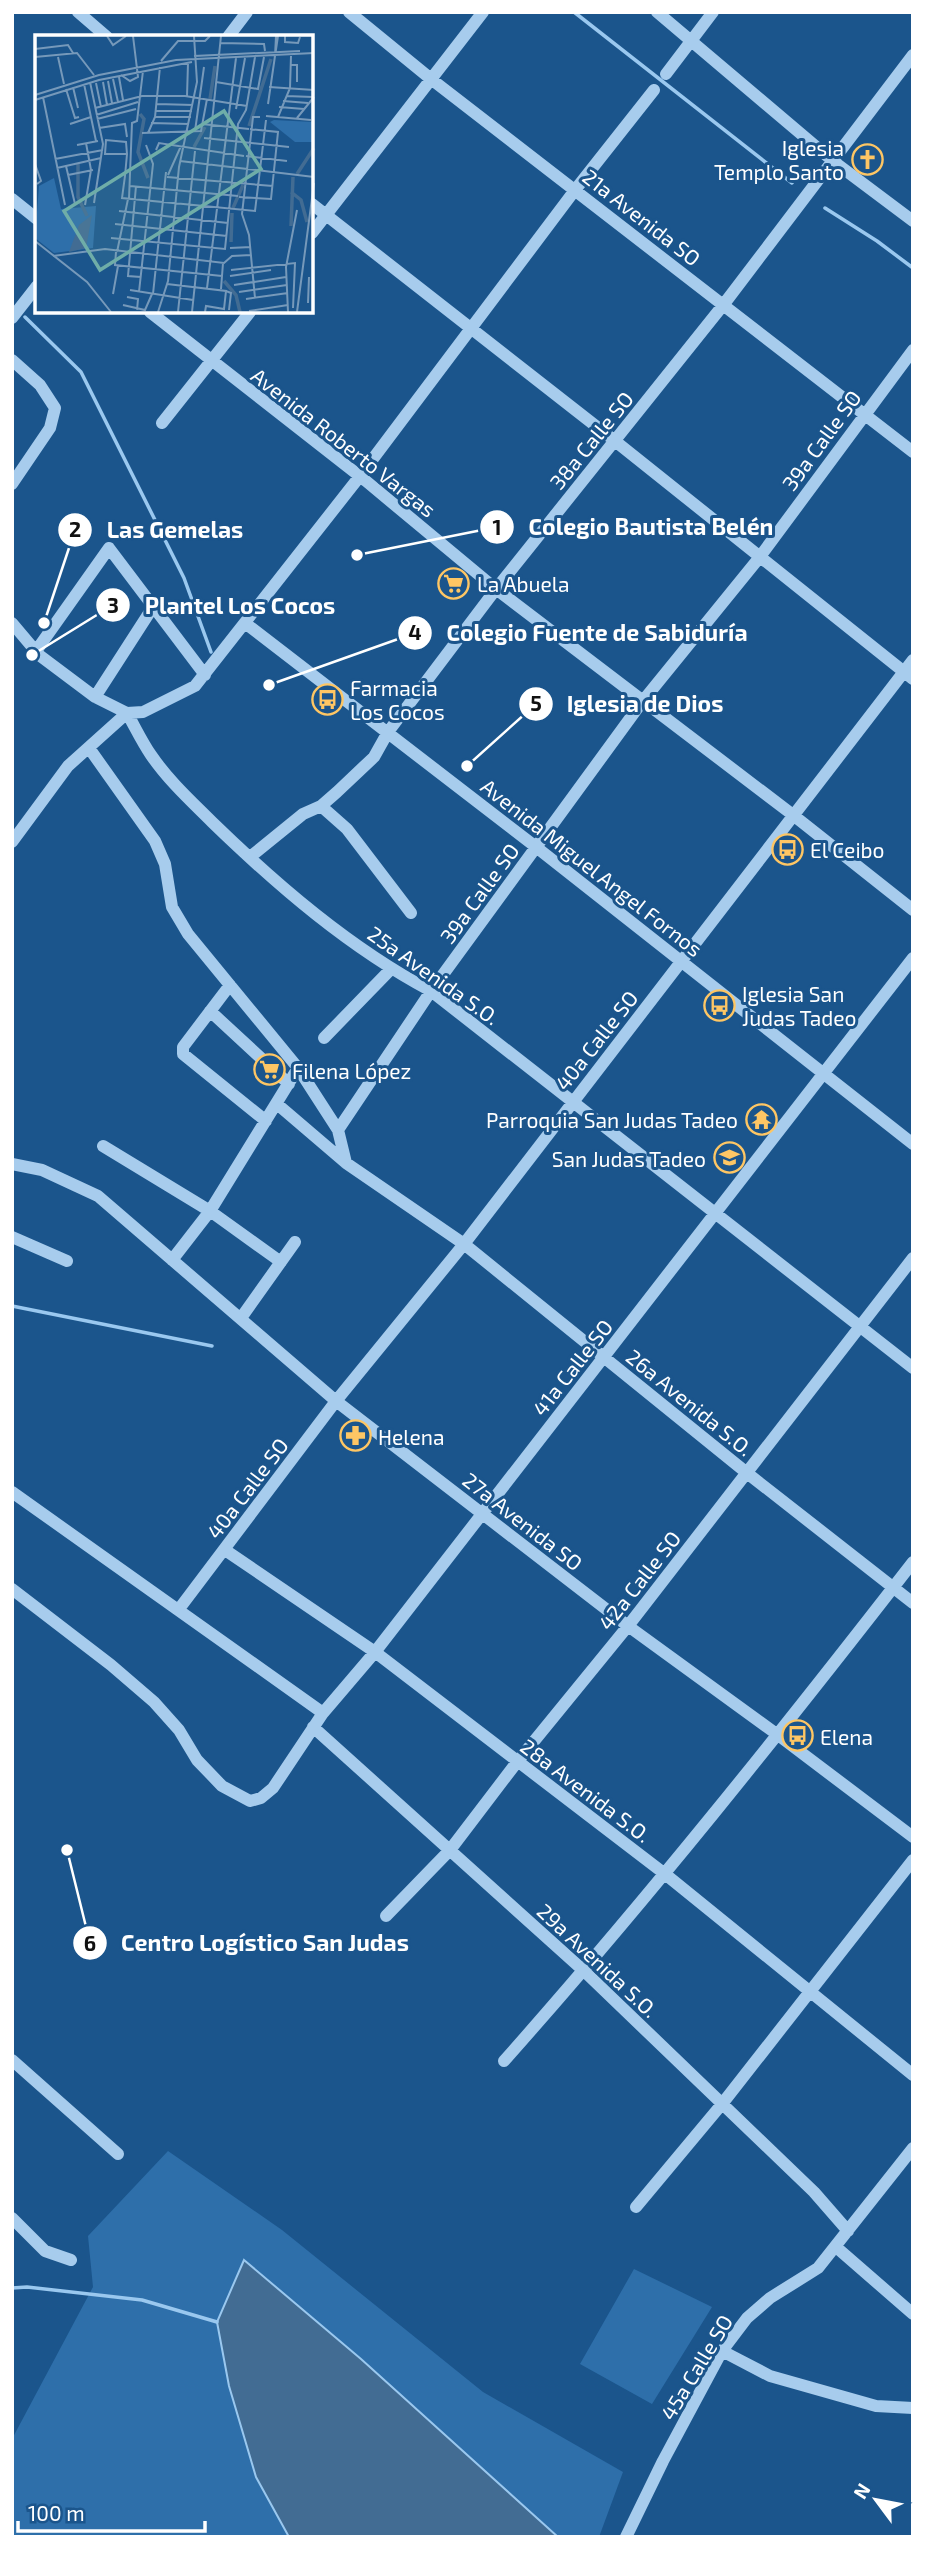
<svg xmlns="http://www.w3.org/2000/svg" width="925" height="2549" font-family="'Exo 2',sans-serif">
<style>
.green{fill:#2e6faa}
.water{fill:#426c93;stroke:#9ac8ef;stroke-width:2}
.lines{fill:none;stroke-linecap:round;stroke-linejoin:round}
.stream{stroke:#9ac8ef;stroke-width:3.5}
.minor{stroke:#a7cced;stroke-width:12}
.labels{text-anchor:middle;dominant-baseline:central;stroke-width:6;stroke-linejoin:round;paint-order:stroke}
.poi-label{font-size:21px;fill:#fff;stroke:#1b558c;text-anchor:start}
.street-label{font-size:21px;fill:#fff;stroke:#1b558c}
.inset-river{fill:none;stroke:#426c93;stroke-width:3.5}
.inset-road{fill:none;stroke:#7699ba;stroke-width:2}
.view{fill:#6fada8;fill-opacity:0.15;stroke:#6fada8;stroke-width:3.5}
.inset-edge{fill:none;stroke:#fff;stroke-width:3.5}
.leader{fill:none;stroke:#fff;stroke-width:2.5}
.callout-dot{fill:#fff;stroke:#1b558c;stroke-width:2.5}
.mark-label{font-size:21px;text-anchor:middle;font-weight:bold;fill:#111}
.callout-label{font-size:23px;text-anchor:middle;font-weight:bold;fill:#fff;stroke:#1b558c;stroke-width:6;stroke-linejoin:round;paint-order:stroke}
</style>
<rect width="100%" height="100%" fill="#1b558c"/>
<!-- green -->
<path class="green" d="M168,2151L282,2230L483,2392L623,2472L599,2537H12V2439L93,2287L88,2236Z
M634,2269L712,2307L652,2404L580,2364Z"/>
<!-- water -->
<path class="water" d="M244,2260L361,2359L558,2537H289L256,2477L229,2386L217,2322Z"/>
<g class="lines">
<!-- stream -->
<path class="stream" d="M574,12L792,183
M825,208L877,241L913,268
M25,317L81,372L184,578L211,652
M12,1306L212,1346
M12,2288L27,2287L142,2300L217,2322"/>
<!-- minor -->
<path class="minor" d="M78,12L107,37
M349,12L431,79L913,452
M657,12L833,161L913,221
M228,37L247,12
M666,74L713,12
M12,199L37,219
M312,204L615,441L913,679
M312,233L483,12
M150,312L366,481L496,589L793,815L913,910
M12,318L37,286
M12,360L40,385L55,408L50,428L12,484
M162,423L250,312
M12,623L39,655L95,697L127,713L143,712L195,686L360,476L575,190L654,90
M245,623L536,847L913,1144
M36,651L109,548L205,675
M95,697L153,607
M127,713C135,727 142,742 151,755C168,780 191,801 212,822C278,886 350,948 431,991L913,1368
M89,748L155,841L165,864L172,907L188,934L298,1068L338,1130L346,1163
M321,806L347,829L411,913
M12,842L68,766L127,713
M250,857L303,814L321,806L337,792L374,757L388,732L496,589L724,304L913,55
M230,985L183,1047V1054L266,1121
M210,1011L289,1084
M324,1038L391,969
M277,1104L346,1163L464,1244L747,1473L913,1603
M338,1130L431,991L642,702L759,558L913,350
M103,1146L210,1211L281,1262
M12,1164L42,1170L98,1196L336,1401L628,1626L778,1735L913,1837
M12,1237L67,1261
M172,1260L210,1211L298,1068
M241,1318L295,1242
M12,1492L323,1713
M225,1550L375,1652L665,1874L913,2075
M12,1589L111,1665L154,1702L179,1730L197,1760L222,1786L250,1801L261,1798L273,1788L323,1713L375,1652L913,958
M179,1609L336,1401L464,1244L913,660
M313,1727L584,1971L814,2192L848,2231
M386,1916L450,1850L517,1762L628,1626L913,1258
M12,2060L118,2154
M504,2061C647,1900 781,1732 913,1562
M636,2207L722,2104L913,1860
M12,2218L45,2251L71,2260
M836,2247L913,2314
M722,2351L770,2376L876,2406L913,2408
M626,2537L663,2461L722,2351L747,2318L770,2298L818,2268L913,2148"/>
</g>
<!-- icons -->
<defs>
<symbol id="church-ring" viewBox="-11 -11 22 22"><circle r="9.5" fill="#1b558c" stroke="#fec664" stroke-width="1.5"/><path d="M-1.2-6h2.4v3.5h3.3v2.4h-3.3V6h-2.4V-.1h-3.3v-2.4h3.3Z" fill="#fec664"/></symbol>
<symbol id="supermarket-ring" viewBox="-11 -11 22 22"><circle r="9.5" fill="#1b558c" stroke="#fec664" stroke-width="1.5"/><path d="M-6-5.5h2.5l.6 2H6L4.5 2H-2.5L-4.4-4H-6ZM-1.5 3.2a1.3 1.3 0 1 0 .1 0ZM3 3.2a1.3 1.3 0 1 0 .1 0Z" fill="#fec664"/></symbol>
<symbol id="bus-ring" viewBox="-11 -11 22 22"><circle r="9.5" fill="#1b558c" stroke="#fec664" stroke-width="1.5"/><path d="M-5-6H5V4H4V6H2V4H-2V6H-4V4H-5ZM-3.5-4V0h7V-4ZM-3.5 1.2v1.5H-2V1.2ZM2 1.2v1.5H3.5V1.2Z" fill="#fec664"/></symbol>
<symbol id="temple-ring" viewBox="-11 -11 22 22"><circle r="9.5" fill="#1b558c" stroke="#fec664" stroke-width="1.5"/><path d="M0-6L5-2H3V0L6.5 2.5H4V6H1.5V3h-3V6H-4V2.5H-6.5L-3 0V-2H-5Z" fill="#fec664"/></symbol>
<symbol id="university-ring" viewBox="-11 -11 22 22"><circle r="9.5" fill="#1b558c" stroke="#fec664" stroke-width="1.5"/><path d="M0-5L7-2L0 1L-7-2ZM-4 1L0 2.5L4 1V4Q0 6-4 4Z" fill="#fec664"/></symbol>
<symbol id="pharmacy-ring" viewBox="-11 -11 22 22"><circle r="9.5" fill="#1b558c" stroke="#fec664" stroke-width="1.5"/><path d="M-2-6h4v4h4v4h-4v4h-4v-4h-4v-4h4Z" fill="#fec664"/></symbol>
</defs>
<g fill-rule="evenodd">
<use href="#church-ring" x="850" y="142" width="35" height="35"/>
<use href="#supermarket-ring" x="436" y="566" width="35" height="35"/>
<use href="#bus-ring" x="310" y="682" width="35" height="35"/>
<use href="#bus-ring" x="770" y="832" width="35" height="35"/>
<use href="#bus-ring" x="702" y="988" width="35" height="35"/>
<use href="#supermarket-ring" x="252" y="1052" width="35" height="35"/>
<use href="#temple-ring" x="744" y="1102" width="35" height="35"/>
<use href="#university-ring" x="712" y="1140" width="35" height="35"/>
<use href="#pharmacy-ring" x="338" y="1418" width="35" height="35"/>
<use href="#bus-ring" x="780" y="1718" width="35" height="35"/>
</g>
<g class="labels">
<!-- poi labels -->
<g class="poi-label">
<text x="844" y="147" text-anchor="end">Iglesia<tspan x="844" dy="24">Templo Santo</tspan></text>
<text x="477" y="583">La Abuela</text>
<text x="350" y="687">Farmacia<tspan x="350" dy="24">Los Cocos</tspan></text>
<text x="810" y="849">El Ceibo</text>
<text x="742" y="993">Iglesia San<tspan x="742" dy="24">Judas Tadeo</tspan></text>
<text x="292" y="1070">Filena López</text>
<text x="738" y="1119" text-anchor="end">Parroquia San Judas Tadeo</text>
<text x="706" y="1158" text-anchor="end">San Judas Tadeo</text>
<text x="378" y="1436">Helena</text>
<text x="820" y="1736">Elena</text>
</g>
<!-- street labels -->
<g class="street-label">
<text transform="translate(642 217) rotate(38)">21a Avenida SO</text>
<text transform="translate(591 440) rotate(-51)">38a Calle SO</text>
<text transform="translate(821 440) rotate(-54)">39a Calle SO</text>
<text transform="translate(344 442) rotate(38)">Avenida Roberto Vargas</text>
<text transform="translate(592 867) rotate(38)">Avenida Miguel Angel Fornos</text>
<text transform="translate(479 893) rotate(-54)">39a Calle SO</text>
<text transform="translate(434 975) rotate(35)">25a Avenida S.O.</text>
<text transform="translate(596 1040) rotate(-52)">40a Calle SO</text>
<text transform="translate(572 1367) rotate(-52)">41a Calle SO</text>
<text transform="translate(690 1402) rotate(39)">26a Avenida S.O.</text>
<text transform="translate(247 1488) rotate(-53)">40a Calle SO</text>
<text transform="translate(523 1521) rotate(38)">27a Avenida SO</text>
<text transform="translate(639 1580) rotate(-52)">42a Calle SO</text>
<text transform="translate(586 1790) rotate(37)">28a Avenida S.O.</text>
<text transform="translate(598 1960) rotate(43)">29a Avenida S.O.</text>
<text transform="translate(696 2367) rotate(-59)">45a Calle SO</text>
</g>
</g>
<!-- overview -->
<g transform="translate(35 35)">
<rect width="278" height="278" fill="#1b558c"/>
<path d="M239,85L278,87V107H260L235,87ZM19,143L26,174L61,171L58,213L19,218L0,203L4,151Z" fill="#2e6faa"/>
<path d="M57,180L51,213L34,217L44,190Z" fill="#426c93"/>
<path class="inset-river" d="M175,64L180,31M105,79L109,84L103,117L113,143M214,91L236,24M159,112L170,92M43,129V162L52,181M262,139L279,113M256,157L266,165L272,187M198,173L208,150M256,191L258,142M196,207L197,178M189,246L201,260L205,277"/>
<path class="inset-road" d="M72,1L78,10L91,1M241,1L240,21L243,1M250,1V7L263,8L265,2M185,8L229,9L230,16M0,14L33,10L38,18M159,21L265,16M0,22L42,18L59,40M23,22L29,49M126,26L143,6H170L175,1M256,30H262V47M86,40L95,46L103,42L98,1M84,42L88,65M78,44L83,67M73,46L77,68M55,47L68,109L59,168M68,47L72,70M181,47L223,54L229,22M61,48L66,72M49,49L61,106M38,52L43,73M234,52L279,55M31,54L40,83L44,82M0,60L64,40L141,25L279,18M152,61L153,28M251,61L278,62M8,62L30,170M0,65L64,45L157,27M248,66L273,68M122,69L158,70M233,69L240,21M244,72L269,74M60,73L107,61H150L212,71M201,74L210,23M121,76H157M61,80L103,67M231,81L276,85M120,82H156M243,82L255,53L256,21M262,83L279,62M62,84L101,74M116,88L154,89M35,89L56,82M167,89L214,94M64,93L90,89L92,102M160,96L169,32M107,98L166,96L172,64M113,98L120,82L125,32M169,103L254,112M42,110L63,106M121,115L124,108L209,121M92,119H70L71,105L91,107L92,119L90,141L87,163L220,176L231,85M211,121L252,126M20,124L68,115M145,126L279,142M0,129L6,146L2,149M31,131L40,169M22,133L66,123M33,140L58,135M133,140L146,111M132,142L238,151M95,151L203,161M101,151L93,241L106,242M204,162L236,164L243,97L215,94M94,164L97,88L102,86L108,36M50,170L56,135L51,108M84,176L193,188M80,189L192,201M76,203L190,214L203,89L211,75L220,22M0,206L52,247L76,277M195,213L216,212M81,217L80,230L187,241M82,217L93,164M18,221L70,214L189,228L197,221L216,220M196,235L260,228L258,273M195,241L236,235M132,249L191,256L189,274L171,271L170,277M199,250L251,242M172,253L201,23M186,254L188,228M95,255L158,265M191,256L196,258L194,275M104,257L118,129L111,110M204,257L252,250M78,259L83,231M118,259L131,137M92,262L103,264L102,275M220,263L214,200L207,179L218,82H225M211,264L253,258M273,268L274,242M88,270L110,275L117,259M214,276L253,270M123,277L133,246L144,132L162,47L159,1M143,277L160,116M157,277L186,1M253,277L251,232L262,175M262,277L279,148"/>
<path class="view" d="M189,76L226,134L65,235L29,176Z"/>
<rect width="278" height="278" class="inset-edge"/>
</g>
<!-- callouts -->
<path class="leader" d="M357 555L497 527M44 623L75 530M32 655L113 605M269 685L415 633M467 766L536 704M67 1850L90 1943"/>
<g class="callout-dot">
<circle cx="357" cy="555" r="7"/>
<circle cx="44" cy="623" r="7"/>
<circle cx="32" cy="655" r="7"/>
<circle cx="269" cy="685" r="7"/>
<circle cx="467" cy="766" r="7"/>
<circle cx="67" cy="1850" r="7"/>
<circle cx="497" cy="527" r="18"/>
<circle cx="75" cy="530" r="18"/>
<circle cx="113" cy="605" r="18"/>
<circle cx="415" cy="633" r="18"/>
<circle cx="536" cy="704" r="18"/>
<circle cx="90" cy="1943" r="18"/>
</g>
<g class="mark-label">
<text x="497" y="535">1</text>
<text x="75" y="537">2</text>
<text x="113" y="613">3</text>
<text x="415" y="640">4</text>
<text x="536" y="711">5</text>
<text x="90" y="1951">6</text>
</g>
<g class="callout-label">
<text x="651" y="535">Colegio Bautista Belén</text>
<text x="175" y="538">Las Gemelas</text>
<text x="240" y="614">Plantel Los Cocos</text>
<text x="597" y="641">Colegio Fuente de Sabiduría</text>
<text x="645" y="712">Iglesia de Dios</text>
<text x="265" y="1951">Centro Logístico San Judas</text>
</g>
<!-- border -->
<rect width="925" height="2549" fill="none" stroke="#ffffff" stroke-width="28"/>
<!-- north arrow -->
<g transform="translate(876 2500) rotate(302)" stroke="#1b558c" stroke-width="5" paint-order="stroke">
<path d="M0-5L12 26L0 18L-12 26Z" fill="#ffffff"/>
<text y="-10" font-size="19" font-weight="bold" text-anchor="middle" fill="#ffffff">N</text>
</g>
<!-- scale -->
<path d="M18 2521v10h187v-10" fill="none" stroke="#ffffff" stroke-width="3.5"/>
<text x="28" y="2521" font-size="21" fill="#ffffff" stroke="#1b558c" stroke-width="5" paint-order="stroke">100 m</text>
</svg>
